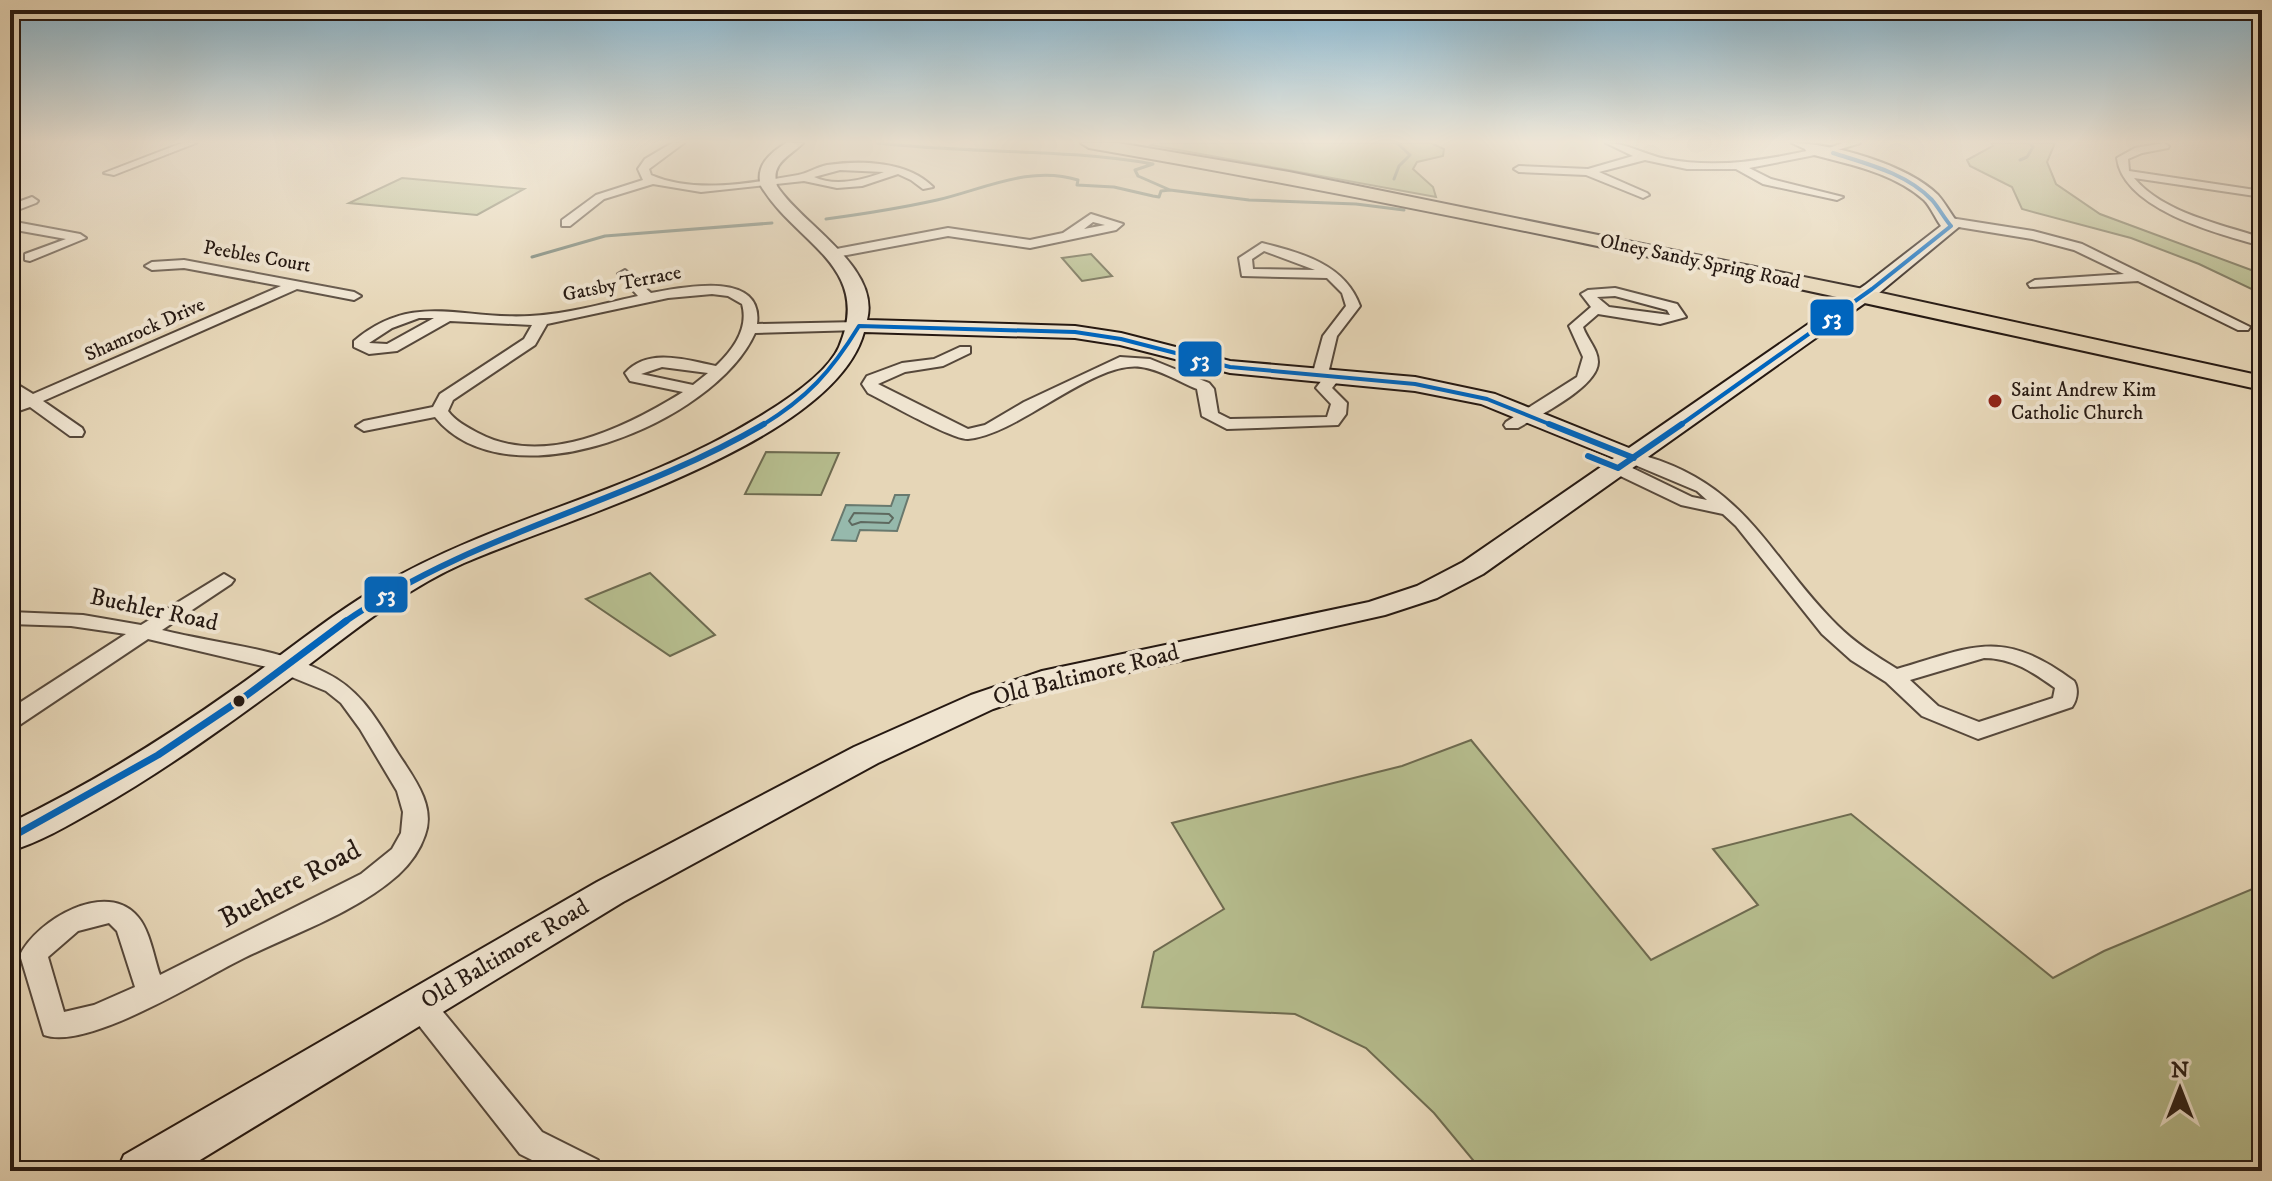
<svg xmlns="http://www.w3.org/2000/svg" width="2272" height="1181" font-family="'IM FELL DW Pica',serif">
<style>
.green{fill:#b6bd8e;stroke:#6e6b50;stroke-width:2}
.water{fill:#96b9ac;stroke:#69796e;stroke-width:2}
.lines{fill:none;stroke-linecap:round;stroke-linejoin:round}
.shore{stroke:#5e695f;stroke-width:2}
.stream{stroke:#69796e;stroke-width:3}
.street-casing{stroke:#56483b;stroke-width:4}
.secondary-casing{stroke:#261912;stroke-width:4}
.primary-casing{stroke:#261912;stroke-width:4}
.street{fill:#efe4d0;fill-rule:evenodd}
.secondary{fill:#efe4d0;fill-rule:evenodd}
.primary{fill:#e6d6b7;fill-rule:evenodd}
.bus-1-far2-casing{stroke:#efe4d0;stroke-width:8}
.bus-1-far1-casing{stroke:#efe4d0;stroke-width:12}
.bus-1-casing{stroke:#efe4d0;stroke-width:13}
.bus-1-far2{stroke:#0065bd;stroke-width:4}
.bus-1-far1{stroke:#0065bd;stroke-width:6}
.bus-1{stroke:#0065bd;stroke-width:7}
.poi-dot{fill:#8f2418;stroke:#efe4d0;stroke-width:3}
.bus-dot{fill:#261912;stroke:#efe4d0;stroke-width:3}
.labels{text-anchor:middle;dominant-baseline:central;stroke-width:8;stroke-linejoin:round;paint-order:stroke}
.far-street-label{font-size:20px;fill:#261912;stroke:#efe4d0}
.far-poi-label{font-size:20px;fill:#261912;stroke:#efe4d0;text-anchor:start}
.street-label{font-size:24px;fill:#261912;stroke:#efe4d0}
.near-street-label{font-size:28px;fill:#261912;stroke:#efe4d0}
.line-badge{stroke:#efe4d0;stroke-width:3}
.badge-label{font-size:22px;text-anchor:middle;font-weight:bold;fill:#fff}
</style>
<rect width="100%" height="100%" fill="#e6d6b7"/>
<filter id="stains"><feTurbulence type="fractalNoise" baseFrequency=".0025" numOctaves="4"/><feColorMatrix values="0 0 0 0 .2 0 0 0 0 .09 0 0 0 0 .02 0 0 0 .5 -.17"/></filter>
<radialGradient id="worn" r=".72"><stop offset=".6" stop-color="#630" stop-opacity="0"/><stop offset="1" stop-color="#630" stop-opacity=".3"/></radialGradient>
<!-- green -->
<path class="green" d="M1155,143H1431L1444,149L1443,156L1417,162L1413,169L1433,187L1436,197L1151,145Z
M1991,143H2055L2047,162L2056,184L2100,214L2262,274V294L2199,264L2131,238L2022,209L2012,187L1970,166L1967,160L1993,146Z
M402,178L524,189L477,215L349,203Z
M1091,254L1112,276L1082,281L1062,258Z
M766,452L839,453L821,495L745,494Z
M650,573L715,635L670,656L586,599Z
M1471,740L1651,960L1758,905L1713,849L1851,814L2053,978L2104,951L2262,885V1171H1482L1434,1113L1366,1048L1295,1014L1142,1007L1154,952L1224,909L1172,823L1402,766Z"/>
<!-- water -->
<path class="water" d="M895,495H909L897,531L860,530L856,541L832,540L846,505L891,506Z"/>
<g class="lines">
<!-- shore -->
<path class="shore" d="M854,513L889,514L893,518L889,523L861,522L852,525L849,521Z"/>
<!-- stream -->
<path class="stream" d="M878,143C969,154 1062,148 1153,164L1135,170L1138,176L1170,190
M2020,160L2027,157L2033,147L2029,143
M1394,179L1399,166L1410,155L1397,143
M826,219C863,214 901,208 937,200C984,189 1030,165 1078,180L1077,185L1114,187L1153,196L1159,197L1161,191L1170,190L1249,200L1356,204L1404,210
M532,257L605,236L772,223"/>
<defs>
<path id="street" d="M182,143H196L114,175L104,173Z
M672,143H684L649,169L651,175C695,194 752,183 798,175C808,173 817,167 827,165C861,160 908,161 933,187L923,189L911,180L898,174L862,186L837,188L804,181L701,192L653,184L604,199L570,226H562V220L596,195L643,180L638,169L645,159ZM840,170L884,172C863,180 835,187 814,177Z
M1606,143C1627,143 1645,155 1666,159C1717,169 1767,160 1816,149L1821,152L1820,154L1749,168L1771,179L1843,197L1837,200L1763,184L1736,169H1687L1645,160L1599,172L1647,193L1649,195L1643,198L1586,175L1519,172L1514,169L1519,166L1588,169L1633,156Z
M1843,143H1860L1831,152L1826,149Z
M2164,143L2169,146L2168,148L2142,153L2128,159L2129,171L2262,191V197L2134,178C2163,213 2221,224 2262,238V246C2218,234 2123,209 2117,158L2135,148Z
M32,197L38,201L36,203L10,213V205Z
M1091,214L1123,224L1116,230L1030,248L948,236L831,258L825,254L831,250L948,228L1030,240L1063,233ZM1093,222L1105,225L1084,229Z
M1944,217L2033,231L2082,244L2250,327L2248,330H2238L2138,281L2030,287L2028,284L2035,280L2124,274L2074,250L2032,239L1940,224V218Z
M10,221L80,234L86,238L30,261L25,260V254L66,239L10,229Z
M1262,243C1301,253 1345,264 1360,306L1337,336L1328,374L1337,375L1340,378L1332,388L1347,403L1346,414L1338,425L1227,429L1202,416L1197,389C1180,382 1159,369 1141,367C1094,360 1018,435 968,439C953,440 886,402 868,393L862,384L867,376L902,363L934,359L960,347H970V353L943,366L905,372L878,384L968,429L985,425L1024,402L1120,357L1150,359L1209,383L1214,389L1218,413L1230,419L1327,417L1331,404L1316,388L1322,380L1312,376L1323,336L1346,306L1342,293L1327,278L1242,276L1239,258ZM1264,251L1315,270L1253,269L1252,259Z
M184,260L354,292L361,296L354,300L297,289L43,401L82,428L84,432L82,436H70L30,407L10,414V403L20,399L10,392V380L33,394L281,286L184,268L152,270L145,266L152,262Z
M625,270L651,293C683,287 764,270 757,324L859,322L866,326L859,330L755,333C715,423 508,507 435,417L364,431L356,426L364,421L433,407L440,394L524,339L532,325L450,321L397,351L369,354L354,347V341C413,291 461,320 530,316C567,314 602,304 638,296L618,274ZM712,294L728,296L742,304C749,328 733,350 716,366C687,360 648,347 625,373L630,381L683,392C625,428 544,468 478,433C467,427 455,421 448,411L453,400L535,345L547,324L668,298ZM419,318H434L387,344L369,343L392,328ZM662,367L708,373L693,385L641,374Z
M1615,288L1677,304L1686,317L1660,324L1598,314L1583,327C1587,339 1598,349 1598,362C1598,387 1538,416 1518,428H1506L1504,425L1506,422L1577,377L1583,357L1569,326L1591,307L1581,294L1588,290ZM1615,296L1667,310L1670,315L1609,307L1597,297Z
M1634,453C1746,481 1765,553 1837,625C1855,643 1876,656 1897,669C1975,646 2002,628 2074,681C2079,689 2077,700 2072,707L1978,739L1922,716L1886,682L1851,660L1822,634L1736,526L1723,514L1681,505L1612,472L1609,468L1612,464H1624L1692,497L1707,500L1697,491L1628,462L1625,458L1628,454ZM1984,658C2012,658 2033,672 2055,688L2053,698L1979,722L1938,706L1910,680Z
M224,574L234,580L231,584L162,630C216,644 276,647 326,673C361,690 377,720 397,752C413,777 436,805 425,835C420,850 410,864 398,875C355,913 295,933 244,958C201,979 88,1051 44,1035L20,955C37,920 107,879 138,917C150,931 154,958 160,975L361,874L392,849L401,833L403,812L397,791L360,729L341,703L326,691L267,667L148,639L18,726L10,728V709L126,634L71,626L10,624V612L83,615L141,625ZM109,923L117,931L135,987L94,1005L64,1012L48,957L78,931Z
M420,992L430,996L542,1132L598,1160L603,1171H554L520,1154L410,1014L406,1005L410,996Z"/>
<path id="secondary" d="M786,143H803C789,157 770,163 777,186C801,224 881,267 867,320L1075,326L1121,333L1230,361L1415,377L1495,394L1629,448L1865,285L1941,226C1935,218 1931,207 1924,200C1891,171 1846,164 1807,153L1805,149L1792,143C1832,143 1908,165 1938,195C1946,204 1952,216 1960,226L1879,293L1483,574L1437,598L1385,615L1049,690L993,709L878,763L623,902L182,1171H117L124,1155L597,882L854,747L971,695L1042,671L1369,602L1417,586L1463,562L1614,458L1481,404L1415,391L1230,373L1120,345L1075,338L864,332C834,444 563,519 464,563C403,590 351,633 298,673C233,721 167,769 97,809C69,825 40,842 10,851V823C89,785 162,740 234,689C283,655 330,615 382,585C469,534 569,507 661,467C706,448 819,392 839,347C874,266 795,243 761,186C755,166 770,153 786,143Z"/>
<path id="primary" d="M1081,143H1118L1289,172L1863,289L2262,376V390C1872,305 1482,216 1089,148Z"/>
</defs>
<!-- street casing -->
<use href="#street" class="street-casing"/>
<!-- secondary casing -->
<use href="#secondary" class="secondary-casing"/>
<!-- primary casing -->
<use href="#primary" class="primary-casing"/>
<!-- street -->
<use href="#street" class="street"/>
<!-- secondary -->
<use href="#secondary" class="secondary"/>
<!-- primary -->
<use href="#primary" class="primary"/>
<defs>
<path id="bus-1-far2" d="M761,426C807,398 831,372 859,326L1075,332L1121,339L1230,367L1415,384L1487,399L1554,426
M1679,426L1872,289L1951,226C1944,218 1939,208 1932,200C1906,173 1867,164 1833,153"/>
<path id="bus-1-far1" d="M1549,424L1634,458
M1588,456L1618,468L1682,424
M343,623C476,531 627,504 764,424"/>
<path id="bus-1" d="M10,838L158,755L243,698L346,621"/>
</defs>
<!-- bus-1-far2 casing -->
<use href="#bus-1-far2" class="bus-1-far2-casing"/>
<!-- bus-1-far1 casing -->
<use href="#bus-1-far1" class="bus-1-far1-casing"/>
<!-- bus-1 casing -->
<use href="#bus-1" class="bus-1-casing"/>
<!-- bus-1-far2 -->
<use href="#bus-1-far2" class="bus-1-far2"/>
<!-- bus-1-far1 -->
<use href="#bus-1-far1" class="bus-1-far1"/>
<!-- bus-1 -->
<use href="#bus-1" class="bus-1"/>
</g>
<!-- sky -->
<linearGradient id="sky" x2="0" y2="1"><stop stop-color="#87b6d0"/><stop offset="0.46" stop-color="#f4eddf"/><stop offset="1" stop-color="#f4eddf" stop-opacity="0"/></linearGradient>
<rect width="2272" height="308" fill="url(#sky)"/>
<!-- markers -->
<circle class="poi-dot" cx="1995" cy="401" r="8"/>
<circle class="bus-dot" cx="239" cy="701" r="7"/>
<g class="labels">
<!-- far-street labels -->
<g class="far-street-label">
<text transform="translate(257 257) rotate(10)">Peebles Court</text>
<text transform="translate(1700 262) rotate(12)">Olney Sandy Spring Road</text>
<text transform="translate(622 284) rotate(-11)">Gatsby Terrace</text>
<text transform="translate(145 330) rotate(-24)">Shamrock Drive</text>
</g>
<!-- far-poi labels -->
<g class="far-poi-label">
<text x="2011" y="390">Saint Andrew Kim<tspan x="2011" dy="23">Catholic Church</tspan></text>
</g>
<!-- street labels -->
<g class="street-label">
<text transform="translate(154 610) rotate(12)">Buehler Road</text>
<text transform="translate(1086 675) rotate(-14)">Old Baltimore Road</text>
<text transform="translate(505 954) rotate(-31)">Old Baltimore Road</text>
</g>
<!-- near-street labels -->
<g class="near-street-label">
<text transform="translate(290 884) rotate(-28)">Buehere Road</text>
</g>
</g>
<g class="line-badge">
<rect x="1809" y="298" width="46" height="39" rx="8" fill="#0065bd"/>
<rect x="1177" y="340" width="46" height="38" rx="8" fill="#0065bd"/>
<rect x="363" y="575" width="46" height="39" rx="8" fill="#0065bd"/>
</g>
<g class="badge-label">
<text x="1832" y="325">53</text>
<text x="1200" y="367">53</text>
<text x="386" y="602">53</text>
</g>
<!-- margin -->
<rect width="2272" height="1181" fill="none" stroke="#e6d6b7" stroke-width="40"/>
<rect x="12" y="12" width="2248" height="1157" fill="none" stroke="#261912" stroke-width="4"/>
<rect x="20" y="20" width="2232" height="1141" fill="none" stroke="#261912" stroke-width="2"/>
<!-- north arrow -->
<g transform="translate(2180 1089)" stroke="#efe4d0" stroke-width="6" paint-order="stroke">
<path d="M0-6L14 30L0 20L-14 30Z" fill="#261912"/>
<text y="-12" font-size="22" font-weight="bold" text-anchor="middle" fill="#261912">N</text>
</g>
<rect width="100%" height="100%" filter="url(#stains)"/>
<rect width="100%" height="100%" fill="url(#worn)"/>
</svg>
